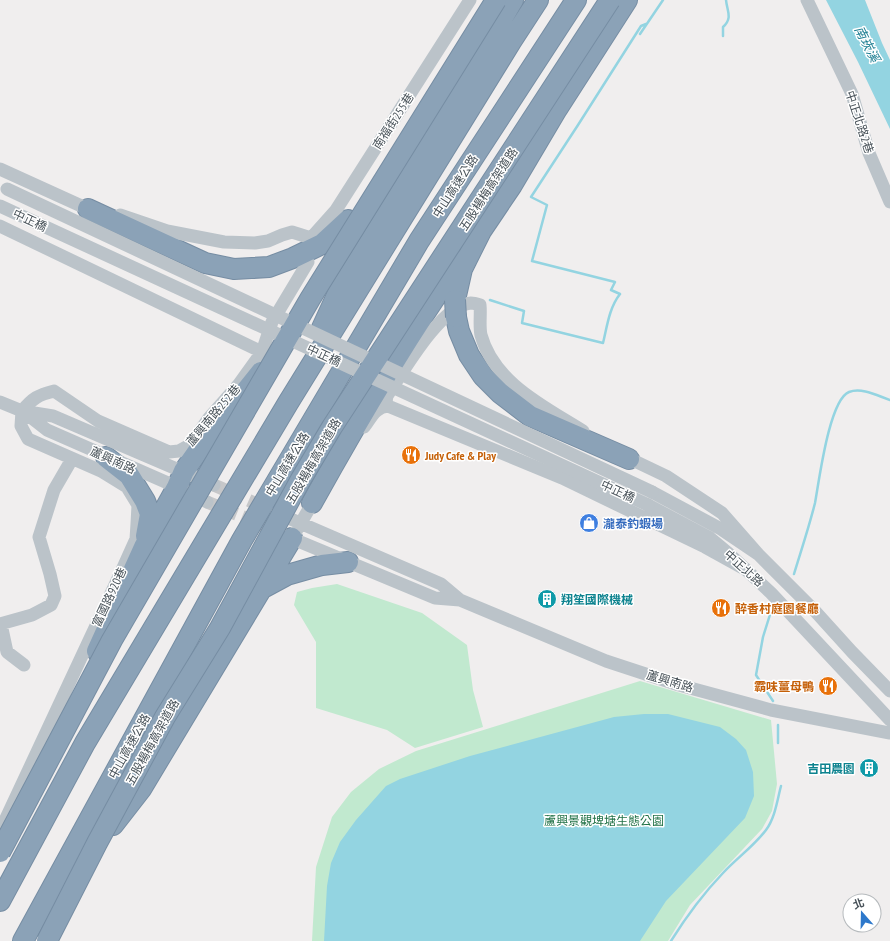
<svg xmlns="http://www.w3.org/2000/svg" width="890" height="941" font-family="'PT Sans Narrow','Noto Sans TC',sans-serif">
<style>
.green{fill:#c1e9cf}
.water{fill:#93d4e1}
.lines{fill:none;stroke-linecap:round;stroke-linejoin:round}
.stream{stroke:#93d4e1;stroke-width:2.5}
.minor-tunnel{stroke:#c6c7c9;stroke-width:13;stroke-dasharray:13 6;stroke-linecap:butt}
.highway-casing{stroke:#768da3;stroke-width:22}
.minor{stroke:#bbc3c9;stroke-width:13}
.highway{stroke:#8ba2b7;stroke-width:20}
.highway-bridge-casing{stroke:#768da3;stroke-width:22;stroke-linecap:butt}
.minor-bridge{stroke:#bbc3c9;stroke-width:13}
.highway-bridge{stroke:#8ba2b7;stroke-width:20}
.labels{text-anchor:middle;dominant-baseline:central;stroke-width:3;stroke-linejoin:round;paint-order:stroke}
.street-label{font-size:12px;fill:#485259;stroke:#fff}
.food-label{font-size:12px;font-weight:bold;fill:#c56008;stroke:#fff;text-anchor:start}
.shop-label{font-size:12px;font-weight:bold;fill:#366cbe;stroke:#fff;text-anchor:start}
.culture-label{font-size:12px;font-weight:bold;fill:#0d838f;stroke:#fff;text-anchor:start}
.park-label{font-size:12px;fill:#217247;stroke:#fff}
.water-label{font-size:13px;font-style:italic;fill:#1b7d91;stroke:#fff}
</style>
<rect width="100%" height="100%" fill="#f0eeee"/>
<!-- green -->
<path class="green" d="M337,584L422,613L467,645L473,690L483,727L415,748L387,730L316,708V642L294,605L297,592L312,588Z
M640,681L771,720L777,784L772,811L762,829L690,905L668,941H312L316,867L332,817L351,792L379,769L416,751Z"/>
<!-- water -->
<path class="water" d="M826,0H865L882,43L890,60V129L858,62Z
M644,714H668L720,727L736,739L746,750L753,772L754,796L745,818L666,901L640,941H324L327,886L331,863L340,842L356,820L386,786L400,779L470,756L614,717Z"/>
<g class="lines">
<!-- stream -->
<path class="stream" d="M640,34L663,0
M723,36V27C733,18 727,11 726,0
M490,300L524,311L522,323L603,343C607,327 609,308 620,294L611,290L615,282L532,261L547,205L531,197L578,125L641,26L646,24
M794,574C801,551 809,527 815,503C819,482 829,400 849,392C862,387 878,396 890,400
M773,605L763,637L756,675L773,701
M778,725V743
M671,941C686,917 703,894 723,873C737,858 754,846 766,830C775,818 777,801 781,786"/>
<!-- minor-tunnel -->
<path class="minor-tunnel" d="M214,485L268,509
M207,502L268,527"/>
<defs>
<path id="highway" d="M88,209L205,263L234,269L269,267L293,258L322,244L348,220
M455,300L462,269L481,231L512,185L557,109L627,0
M456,317L459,331L469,355L483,376L500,393L530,416L629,459
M322,328L338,293L404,187L513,0
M106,457L129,475L145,501L150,514L146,536
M312,503C358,420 406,338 460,261
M261,589L287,575L322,565L348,562
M97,651L144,547L177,487L184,471L229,407L245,392L261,372
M113,825L141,789L292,538
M0,901L85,743L288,403L512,40L538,0
M23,941L242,540L419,241L576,0"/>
</defs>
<!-- highway casing -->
<use href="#highway" class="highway-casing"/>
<!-- minor -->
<path class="minor" d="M807,0L852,94L869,153L890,202
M0,169L88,209H95
M120,215L167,231L224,242L255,243L268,241L282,235L292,232L311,238L336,210L470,0
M0,226L262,352
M0,402L22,411L53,416L214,485
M388,406L386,401L387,396C403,372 441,305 471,303C474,303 477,304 480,305C481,314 479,326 481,335C494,383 545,407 583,431
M22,411C33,398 38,395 54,391L98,421L169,452L179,451L190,445L209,418L239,384L262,352L272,322L308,262
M24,412L47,430L177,487L207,502
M364,427C371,418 375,407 388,406L562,478L705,547L743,568
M622,455L666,476L722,513L758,554
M652,492L721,529L758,554L814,610L852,652L890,691
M648,505L710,538L728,553L771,593L890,720
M277,513L441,584L460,600
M286,536L435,598L460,600L606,661L679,685L771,710L890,733
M292,538L316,497
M0,624L32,615L51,605L55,596L50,574L39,537L54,490L72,459
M1,624L7,652L24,665
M1,829L122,570L136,539L137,524L138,505L127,487L101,471L28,439L21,426L22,411"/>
<!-- highway -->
<use href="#highway" class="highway"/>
<defs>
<path id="highway-bridge" d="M455,300L456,317
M0,852L112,640L310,299L496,0
M47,941L97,843L165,717L220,628L301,479L332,427L610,0"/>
</defs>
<!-- highway-bridge casing -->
<use href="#highway-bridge" class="highway-bridge-casing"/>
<!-- minor-bridge -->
<path class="minor-bridge" d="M7,189L652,492
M0,206L648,505"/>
<!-- highway-bridge -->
<use href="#highway-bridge" class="highway-bridge"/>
</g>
<!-- icons -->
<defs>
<symbol id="restaurant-disc" viewBox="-11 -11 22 22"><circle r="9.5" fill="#e8710a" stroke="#fff"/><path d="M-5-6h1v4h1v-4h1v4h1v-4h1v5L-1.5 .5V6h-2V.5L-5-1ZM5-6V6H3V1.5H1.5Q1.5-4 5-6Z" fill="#fff"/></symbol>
<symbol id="shop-disc" viewBox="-11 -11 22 22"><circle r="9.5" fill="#3f7fe0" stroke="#fff"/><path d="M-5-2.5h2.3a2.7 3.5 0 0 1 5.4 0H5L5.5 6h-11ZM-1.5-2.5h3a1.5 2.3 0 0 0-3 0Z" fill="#fff"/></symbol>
<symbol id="building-disc" viewBox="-11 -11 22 22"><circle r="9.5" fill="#0f9aa8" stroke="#fff"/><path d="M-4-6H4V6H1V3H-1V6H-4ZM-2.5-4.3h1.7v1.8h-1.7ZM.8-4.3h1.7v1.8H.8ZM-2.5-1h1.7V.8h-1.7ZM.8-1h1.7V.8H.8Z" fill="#fff"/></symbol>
</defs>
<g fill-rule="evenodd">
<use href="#restaurant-disc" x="400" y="444" width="22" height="22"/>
<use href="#shop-disc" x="578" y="512" width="22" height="22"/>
<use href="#building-disc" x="536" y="588" width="22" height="22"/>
<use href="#restaurant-disc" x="710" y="597" width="22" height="22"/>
<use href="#restaurant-disc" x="817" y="675" width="22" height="22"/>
<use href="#building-disc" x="858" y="757" width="22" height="22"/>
</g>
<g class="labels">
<!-- street labels -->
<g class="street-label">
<text transform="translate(393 121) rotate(-57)">南福街255巷</text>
<text transform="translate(860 122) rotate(72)">中正北路2巷</text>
<text transform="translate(455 186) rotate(-57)">中山高速公路</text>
<text transform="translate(488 189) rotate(-57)">五股楊梅高架道路</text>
<text transform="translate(30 220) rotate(25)">中正橋</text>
<text transform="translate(324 355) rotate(25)">中正橋</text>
<text transform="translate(213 415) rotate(-50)">蘆興南路252巷</text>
<text transform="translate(113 460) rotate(24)">蘆興南路</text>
<text transform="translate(313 461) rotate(-60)">五股楊梅高架道路</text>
<text transform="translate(287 464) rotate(-59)">中山高速公路</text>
<text transform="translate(618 491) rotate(25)">中正橋</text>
<text transform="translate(744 568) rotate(42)">中正北路</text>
<text transform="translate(109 597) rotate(-65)">富國路920巷</text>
<text transform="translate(670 681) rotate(17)">蘆興南路</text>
<text transform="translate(152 742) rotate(-61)">五股楊梅高架道路</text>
<text transform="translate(129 746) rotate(-61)">中山高速公路</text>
</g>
<!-- food labels -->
<g class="food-label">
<text x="425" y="455">Judy Cafe &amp; Play</text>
<text x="735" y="608">醉香村庭園餐廳</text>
<text x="814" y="686" text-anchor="end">霸味薑母鴨</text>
</g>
<!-- shop labels -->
<g class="shop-label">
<text x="603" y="523">瀧泰釣蝦場</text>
</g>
<!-- culture labels -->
<g class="culture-label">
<text x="561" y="599">翔笙國際機械</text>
<text x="855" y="768" text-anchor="end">吉田農園</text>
</g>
<!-- park labels -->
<g class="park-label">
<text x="604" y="820">蘆興景觀埤塘生態公園</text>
</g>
<!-- water labels -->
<g class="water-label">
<text transform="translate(867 44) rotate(63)">南崁溪</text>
</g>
</g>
<!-- north arrow -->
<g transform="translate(862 913) rotate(340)"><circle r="19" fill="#ffffff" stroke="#b6babd"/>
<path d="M0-3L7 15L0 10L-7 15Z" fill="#2d78cb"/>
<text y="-6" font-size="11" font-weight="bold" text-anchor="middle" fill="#485259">北</text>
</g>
</svg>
